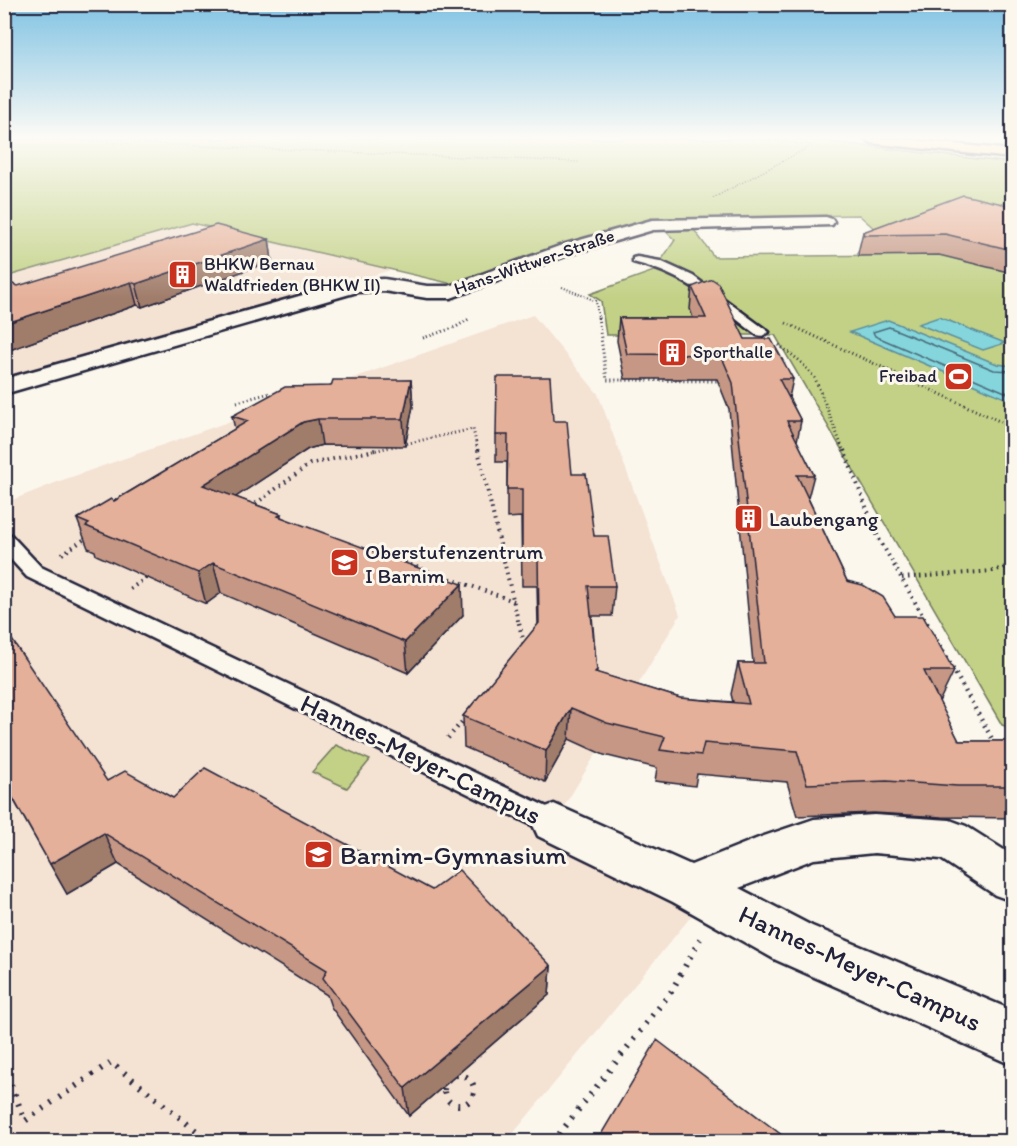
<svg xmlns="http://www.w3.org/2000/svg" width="1017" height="1146" font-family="Itim,sans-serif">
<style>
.built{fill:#f4e2d3}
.green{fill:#c2d186;stroke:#727a60;stroke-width:1.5}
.water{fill:#84d6dc;stroke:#5d8e9c;stroke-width:1.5}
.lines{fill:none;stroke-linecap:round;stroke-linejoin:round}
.shore{stroke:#496a7b;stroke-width:1.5}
.service-casing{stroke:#22223b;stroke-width:5}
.minor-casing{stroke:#22223b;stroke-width:5}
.motorway-casing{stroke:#22223b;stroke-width:5}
.path-far5{stroke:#22223b;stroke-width:1.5;stroke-dasharray:1 2;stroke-linecap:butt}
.path-far4{stroke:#22223b;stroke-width:2;stroke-dasharray:1 2;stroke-linecap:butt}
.path-far3{stroke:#22223b;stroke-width:3;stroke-dasharray:1 3;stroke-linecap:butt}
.path-far2{stroke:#22223b;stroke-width:4;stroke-dasharray:1.5 4.5;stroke-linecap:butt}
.path-far1{stroke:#22223b;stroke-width:4.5;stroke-dasharray:1.5 5;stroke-linecap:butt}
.path{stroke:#22223b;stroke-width:6;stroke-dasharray:2 8;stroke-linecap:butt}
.service{fill:#fbf7ec;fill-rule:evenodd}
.minor{fill:#fbf7ec;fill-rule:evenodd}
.motorway{fill:#ffdd96;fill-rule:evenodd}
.wall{fill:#c59784;stroke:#22223b;stroke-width:1.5}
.shaded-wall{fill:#a07b6b;stroke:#22223b;stroke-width:1.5}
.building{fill:#e5b099;stroke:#22223b;stroke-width:1.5}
.labels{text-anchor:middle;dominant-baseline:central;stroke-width:6;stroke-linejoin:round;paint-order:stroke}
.far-street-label{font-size:18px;fill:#22223b;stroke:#fbf7ec}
.far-poi-label{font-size:18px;fill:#22223b;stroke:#fbf7ec;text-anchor:start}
.poi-label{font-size:21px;fill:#22223b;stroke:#fbf7ec;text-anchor:start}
.near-street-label{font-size:26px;fill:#22223b;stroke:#fbf7ec}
.near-poi-label{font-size:26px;fill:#22223b;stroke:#fbf7ec;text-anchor:start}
</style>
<rect width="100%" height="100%" fill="#fbf7ec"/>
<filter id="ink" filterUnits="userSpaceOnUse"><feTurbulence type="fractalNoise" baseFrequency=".0167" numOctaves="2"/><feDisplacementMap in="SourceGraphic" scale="12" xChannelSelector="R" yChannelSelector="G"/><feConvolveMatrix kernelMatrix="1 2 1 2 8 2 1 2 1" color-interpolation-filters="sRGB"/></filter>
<g filter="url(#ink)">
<!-- built -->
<path class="built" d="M192,223L394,269L5,387V277Z
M533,315L598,394L680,615L554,823L715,887L507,1141L5,1142V503L60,481Z"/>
<!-- green -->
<path class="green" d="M5,139H804L1012,163V728L1002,725L775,335H606L601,301L590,294L654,271L675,240L662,228L692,227L714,257L895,255L885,238L859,215L652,219L569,245L457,285L192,223L5,277Z
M336,745L370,760L347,788L312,772Z"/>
<!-- water -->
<path class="water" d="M939,317L1005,343L983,350L918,324Z
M888,320L997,364L1012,366V401L850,332Z"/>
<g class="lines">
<!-- shore -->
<path class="shore" d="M1012,371L994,370L889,327L873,332L875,336L1012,395"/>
<defs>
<path id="service" d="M637,257L660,261L693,276L769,332L762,336L757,335C713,302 689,276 633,262V258Z
M4,533L11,535L41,567L564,815L568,823L564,831L554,835L544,831L27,577L4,552Z"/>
<path id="minor" d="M826,217L832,219L834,222L832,225L653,230L574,253L451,298H427L384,291L357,292L4,394V379L356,280L384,279L427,286H449L562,245L652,220Z
M554,804L691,865L761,837L814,819L874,815L950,820L966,826L1012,855V901L995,895L941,859L874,853L814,859L739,888L812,926L1012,1010V1065L776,960L673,902L538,836L532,823L538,810Z"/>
<path id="motorway" d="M865,139H903L1012,150V158L871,143Z"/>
</defs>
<!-- service casing -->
<use href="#service" class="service-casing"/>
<!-- minor casing -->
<use href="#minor" class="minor-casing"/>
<!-- motorway casing -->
<use href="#motorway" class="motorway-casing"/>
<!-- path-far5 -->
<path class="path-far5" d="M4,139H15
M35,139L580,162
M755,139L811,145
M713,198L813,145"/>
<!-- path-far4 -->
<path class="path-far4" d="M562,287L596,301L598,319"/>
<!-- path-far3 -->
<path class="path-far3" d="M598,317L607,380L721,381
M786,323L1012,427
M423,338L456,327L469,319
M779,345L800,361L815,378L844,452
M237,402L270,393L273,397
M368,452L473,429L478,452"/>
<!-- path-far2 -->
<path class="path-far2" d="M478,450L519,625
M844,450L878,537L928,625
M251,507L310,464L375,450
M62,554L88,537
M388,557L514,601
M902,578L993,571L1012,565
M130,589L149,576"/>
<!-- path-far1 -->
<path class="path-far1" d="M519,623L524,644
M927,623L995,744
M448,738L467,716"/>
<!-- path -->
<path class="path" d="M4,1066L25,1121L111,1062L210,1142
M444 1090a15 15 0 1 1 30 0a15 15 0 1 1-30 0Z
M553,1142L671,992L700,939"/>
<!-- service -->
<use href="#service" class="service"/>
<!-- minor -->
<use href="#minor" class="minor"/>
<!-- motorway -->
<use href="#motorway" class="motorway"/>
</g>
<!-- wall -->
<path class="wall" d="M1012,206V273L939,255L859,256L858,253L863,232Z
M269,239L272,261L142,307L137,305L4,352V281L18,286Z
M692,287L745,339L793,379L789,398L801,421L797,441L814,475L808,498L847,581L895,616L954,671L939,702L959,741H1012V818L942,817L874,813L797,816L787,782L697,774L695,786L655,781L657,768L604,755L569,739L545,782L464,747L463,716L538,625L537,586H522L521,517L507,518V462H496V435L553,421L594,536L615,586L612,616H592L597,673L680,698L733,702L731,694L738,663H753L729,409L717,379H625L617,341L619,318H693L690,309Z
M411,380L413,406L405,446L322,445L308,449L235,497L281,514V517L463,615L408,673L221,593L206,604L96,555L95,551L88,548L77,519L114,501L235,429L232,416L331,386Z
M107,781L173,798L551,966L549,995L409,1116L331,1007L327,995L118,864L67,894L4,783Z
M600,1136L791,1142H599Z"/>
<!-- shaded-wall -->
<path class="shaded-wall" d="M269,239L272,261L142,307L136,284Z
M131,282L137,305L4,352V324Z
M411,380L413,406L405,446L403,419Z
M318,419L322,445L308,449L210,514L203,485L303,422Z
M213,563L221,593L206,604L198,573Z
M462,584L463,615L408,673L405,642Z
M571,708L569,739L545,782L546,751Z
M104,833L118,864L67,894L50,864Z
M551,966L549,995L409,1116L405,1088Z"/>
<!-- building -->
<path class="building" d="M963,195L1012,206V250L945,234L864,235L863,232Z
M216,225L269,239L136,284L131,282L4,324V281L18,286Z
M712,279L718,283L745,339H771L793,379H779L801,421H787L814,475H797L847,581L863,585L883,597L895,616H923L954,671H924L959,741H1012V786H957L887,781L807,784L797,751L704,743L701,755L660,750L665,737L607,723L571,708L546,751L463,716L539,623L538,557H522V489H507L508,435H496L497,377H550L553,421H567L572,474H586L594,536H608L615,586H588L597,670L595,672L680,698L749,704L738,663H764L733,383L721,355L627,354L619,318H706L692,287Z
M333,380H411L403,419H318L303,422L203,485L281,514L278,516L462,584L405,642L213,563L198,573L86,526L89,524L77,519L111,499L114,501L248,421L232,416L285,387L331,386Z
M4,628L107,781L125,771L173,798L205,768L432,890L459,870L551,966L405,1088L323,978L327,970L104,833L50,864L4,782Z
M657,1040L791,1142H607L600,1136Z"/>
</g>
<!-- sky -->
<linearGradient id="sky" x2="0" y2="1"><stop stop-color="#80c2e3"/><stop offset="0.46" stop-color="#fdfbf6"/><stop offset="1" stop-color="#fdfbf6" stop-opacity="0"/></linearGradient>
<rect width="1017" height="299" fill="url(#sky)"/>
<!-- icons -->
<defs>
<symbol id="building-square" viewBox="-11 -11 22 22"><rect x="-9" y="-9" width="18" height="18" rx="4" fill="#c8321e" stroke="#fbf7ec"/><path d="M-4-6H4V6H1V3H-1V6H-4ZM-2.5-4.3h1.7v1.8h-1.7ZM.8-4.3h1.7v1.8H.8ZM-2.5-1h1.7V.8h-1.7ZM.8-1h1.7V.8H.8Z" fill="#fff"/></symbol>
<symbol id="stadium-square" viewBox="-11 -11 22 22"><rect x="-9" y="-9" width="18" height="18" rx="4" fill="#c8321e" stroke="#fbf7ec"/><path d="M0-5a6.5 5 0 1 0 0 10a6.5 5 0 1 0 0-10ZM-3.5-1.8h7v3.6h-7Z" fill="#fff"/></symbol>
<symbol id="school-square" viewBox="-11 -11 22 22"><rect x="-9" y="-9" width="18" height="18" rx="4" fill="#c8321e" stroke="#fbf7ec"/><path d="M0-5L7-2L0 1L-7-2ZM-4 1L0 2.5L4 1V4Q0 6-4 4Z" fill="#fff"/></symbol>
</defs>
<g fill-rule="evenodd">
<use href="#building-square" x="166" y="258" width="33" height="33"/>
<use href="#building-square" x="656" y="336" width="33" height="33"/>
<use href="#stadium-square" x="942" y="360" width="33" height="33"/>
<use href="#building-square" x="732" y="502" width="33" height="33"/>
<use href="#school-square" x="328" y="546" width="33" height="33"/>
<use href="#school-square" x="302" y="838" width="33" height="33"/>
</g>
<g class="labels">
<!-- far-street labels -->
<g class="far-street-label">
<text transform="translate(534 262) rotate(-19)">Hans-Wittwer-Straße</text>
</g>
<!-- far-poi labels -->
<g class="far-poi-label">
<text x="204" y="264">BHKW Bernau<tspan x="204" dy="21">Waldfrieden (BHKW II)</tspan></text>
<text x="693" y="352">Sporthalle</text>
<text x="937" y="376" text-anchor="end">Freibad</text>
</g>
<!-- poi labels -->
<g class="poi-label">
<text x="769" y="518">Laubengang</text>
<text x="365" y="551">Oberstufenzentrum<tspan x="365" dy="24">I Barnim</tspan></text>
</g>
<!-- near-street labels -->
<g class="near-street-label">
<text transform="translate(421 759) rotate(26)">Hannes-Meyer-Campus</text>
<text transform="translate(860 968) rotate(25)">Hannes-Meyer-Campus</text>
</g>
<!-- near-poi labels -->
<g class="near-poi-label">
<text x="340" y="855">Barnim-Gymnasium</text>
</g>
</g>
<!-- margin -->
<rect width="1017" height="1146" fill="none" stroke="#fbf7ec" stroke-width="24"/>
<rect x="12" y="12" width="993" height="1122" fill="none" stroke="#22223b" stroke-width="2" filter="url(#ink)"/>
</svg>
